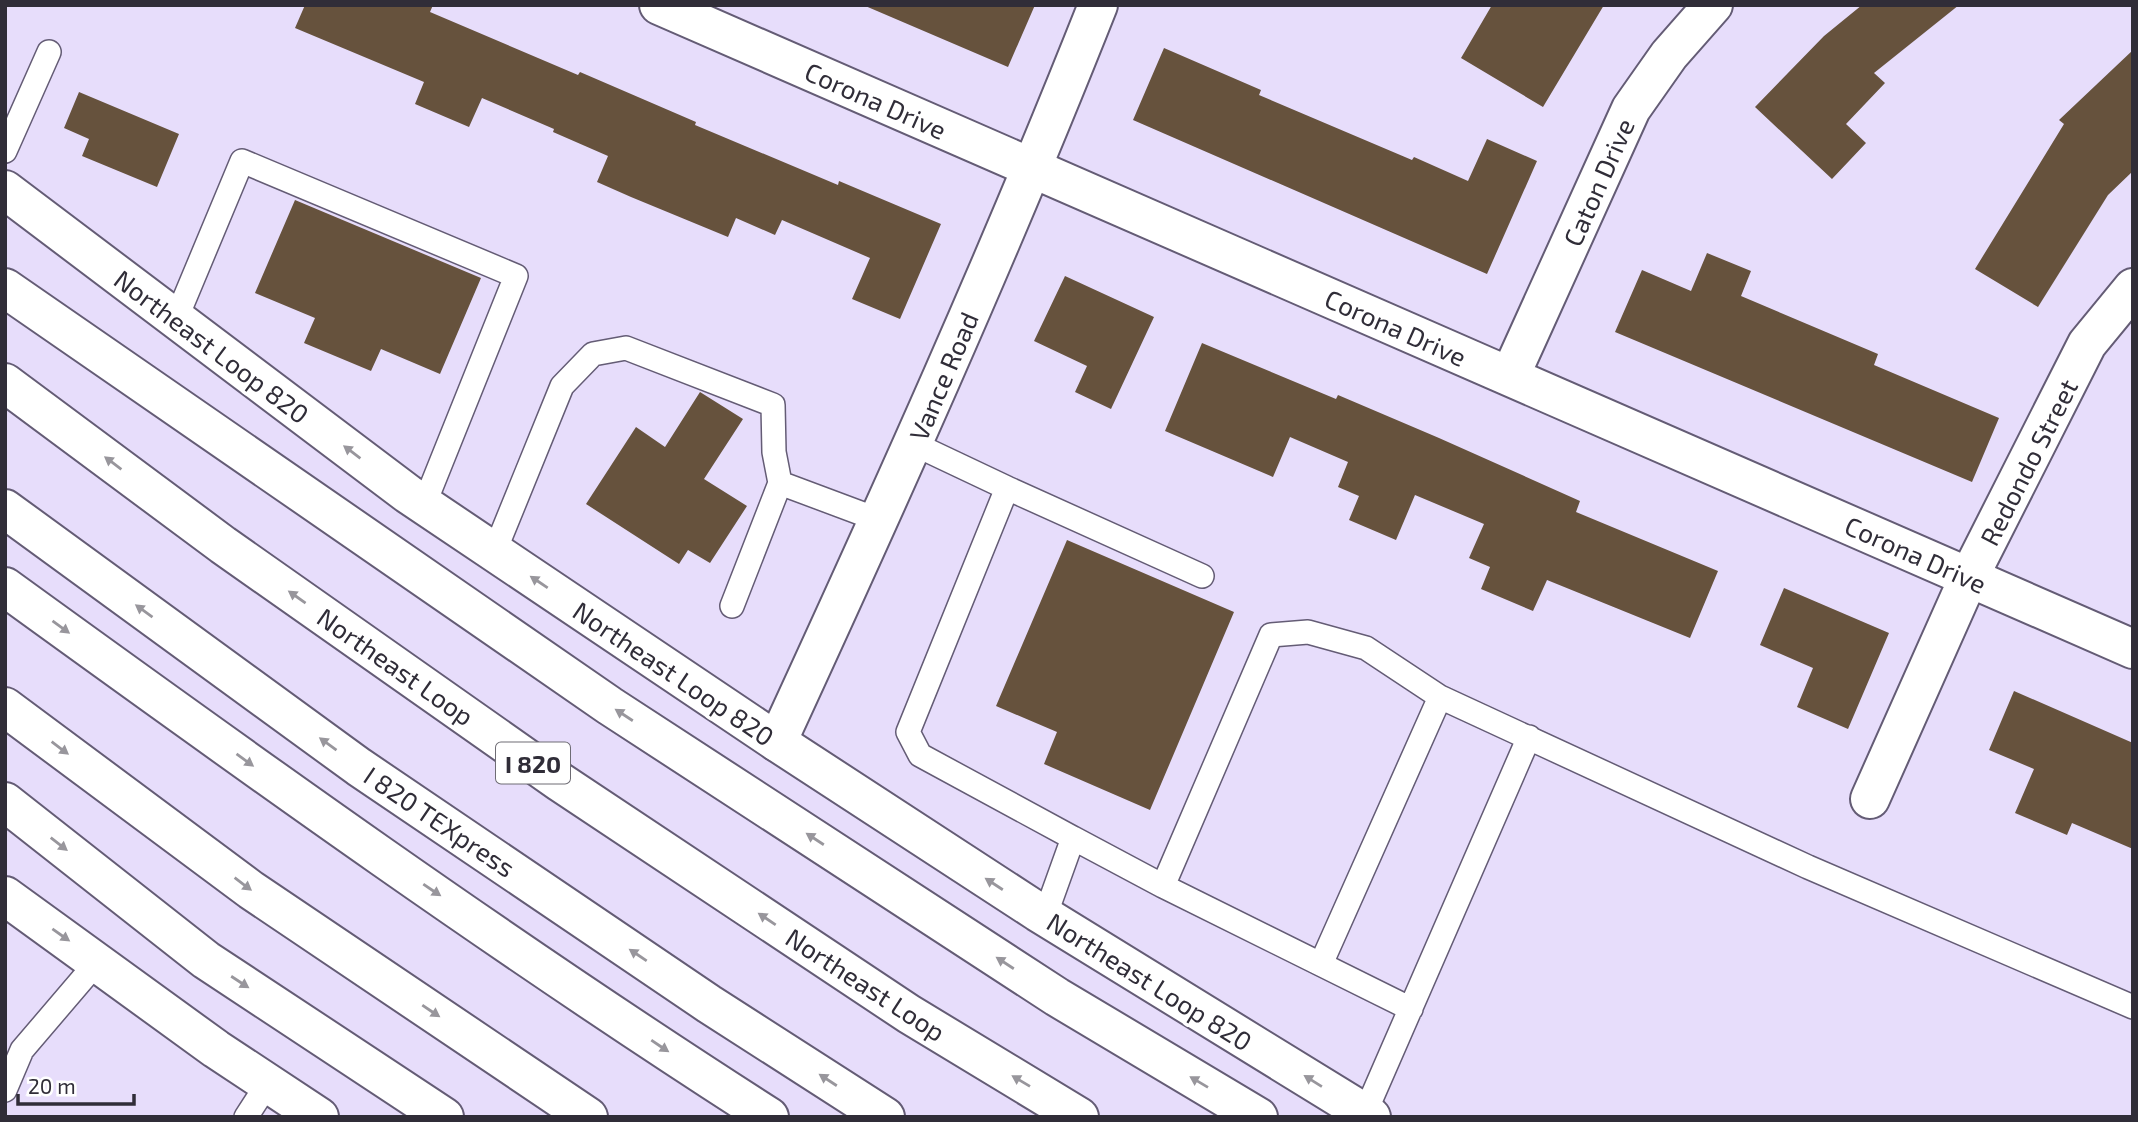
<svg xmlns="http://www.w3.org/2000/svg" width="2138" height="1122" font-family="'Exo 2',sans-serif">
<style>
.building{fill:#66523d}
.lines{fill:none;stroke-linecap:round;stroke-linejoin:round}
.service-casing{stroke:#645c75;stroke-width:26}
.minor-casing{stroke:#645c75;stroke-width:42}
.tertiary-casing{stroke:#645c75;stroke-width:42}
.secondary-casing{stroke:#645c75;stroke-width:42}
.motorway-casing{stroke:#645c75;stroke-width:42}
.service{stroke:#fff;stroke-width:23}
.minor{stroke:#fff;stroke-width:38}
.tertiary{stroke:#fff;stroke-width:38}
.secondary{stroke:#fff;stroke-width:38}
.motorway{stroke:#fff;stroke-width:38}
.oneway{fill:#98969c}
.labels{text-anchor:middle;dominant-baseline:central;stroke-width:7;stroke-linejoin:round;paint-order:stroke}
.shield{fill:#fff;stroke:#6e6c74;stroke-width:2}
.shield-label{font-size:24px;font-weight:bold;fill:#302d38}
.street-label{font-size:26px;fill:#302d38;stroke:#fff}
</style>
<rect width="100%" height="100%" fill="#e7ddfb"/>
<!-- building -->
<path class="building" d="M305,5H433L430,12L578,75L580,72L696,122L695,125L838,185L839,181L941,224L900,319L852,299L870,258L782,220L775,235L736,218L728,237L631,197L597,182L608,156L553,132L554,129L482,98L469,127L415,104L424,82L295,28Z
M863,5H1035L1008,67Z
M1492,5H1604L1543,107L1461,58Z
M1862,5H1959L1874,73L1885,83L1846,124L1866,143L1832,179L1755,107L1824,36Z
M1164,48L1261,90L1259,95L1412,160L1414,157L1468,181L1487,139L1537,161L1487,274L1133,120Z
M2133,50V171L2108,195L2038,307L1975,269L2064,124L2059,120Z
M79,92L179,134L157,187L82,156L89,139L64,128Z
M295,200L481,278L440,374L381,349L371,371L304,343L315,318L255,293Z
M1707,253L1751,271L1741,296L1878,354L1874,365L1999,418L1972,482L1615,332L1642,270L1691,291Z
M1065,276L1154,317L1111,409L1075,392L1087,366L1034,341Z
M1202,343L1336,399L1338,395L1439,438L1580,501L1576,512L1718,571L1690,638L1547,580L1533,611L1481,589L1490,567L1469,558L1484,524L1415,495L1396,540L1349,520L1359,496L1338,487L1348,462L1290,437L1273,477L1165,431Z
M700,392L743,419L704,479L747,506L710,563L688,550L679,564L586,504L636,427L665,447Z
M1067,540L1234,612L1150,810L1044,764L1057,732L996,706Z
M1784,588L1889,633L1848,729L1797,707L1813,668L1760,645Z
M2014,691L2133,743V849L2072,823L2067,835L2015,813L2034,769L1989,750Z"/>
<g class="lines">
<defs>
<path id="service" d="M5,151L49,52
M176,319L242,161L516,276L424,505
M914,444L1007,488L908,732L920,755L1073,838L1045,916
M1007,488L1202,576
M494,553L562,386L593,354L626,348L773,405L774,452L780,483L879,520
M732,606L780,483
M1073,838L1163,886L1271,635L1308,632L1366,648L1440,697L1808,867L2133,1007
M1163,886L1411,1009
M1321,964L1440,697
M5,1090L22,1050L98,961
M1365,1113L1529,737
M246,1117L268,1083"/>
<path id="minor" d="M659,5L2133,649
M1510,376L1631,109L1669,55L1713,5
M1870,799L1969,577L2087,344L2133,288"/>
<path id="tertiary" d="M777,742C889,499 999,255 1098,5"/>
<path id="secondary" d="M5,190L408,494L777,742L1038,912L1371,1117
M5,896L216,1049L319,1117"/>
<path id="motorway" d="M5,288L610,706L1057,997L1258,1117
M5,383L223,545L560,782L909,1014L1079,1117
M5,509L359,767L709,1004L885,1117
M5,587C256,769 508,950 769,1117
M5,707L251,890L588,1117
M5,802L206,960L444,1117"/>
</defs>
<!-- service casing -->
<use href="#service" class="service-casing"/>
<!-- minor casing -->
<use href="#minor" class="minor-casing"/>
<!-- tertiary casing -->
<use href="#tertiary" class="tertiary-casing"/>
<!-- secondary casing -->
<use href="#secondary" class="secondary-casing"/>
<!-- motorway casing -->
<use href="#motorway" class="motorway-casing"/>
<!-- service -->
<use href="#service" class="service"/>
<!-- minor -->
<use href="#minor" class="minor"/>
<!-- tertiary -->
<use href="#tertiary" class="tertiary"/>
<!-- secondary -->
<use href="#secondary" class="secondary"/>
<!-- motorway -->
<use href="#motorway" class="motorway"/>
</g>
<!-- one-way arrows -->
<defs><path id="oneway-solid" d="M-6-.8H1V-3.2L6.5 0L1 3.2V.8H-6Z" transform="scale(1.75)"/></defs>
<g class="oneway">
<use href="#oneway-solid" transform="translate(352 452) rotate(-143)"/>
<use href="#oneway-solid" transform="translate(113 463) rotate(-143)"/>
<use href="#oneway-solid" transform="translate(539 582) rotate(-146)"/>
<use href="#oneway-solid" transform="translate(297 597) rotate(-145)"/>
<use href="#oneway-solid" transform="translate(144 611) rotate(-144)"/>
<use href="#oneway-solid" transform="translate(61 627) rotate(36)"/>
<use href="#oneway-solid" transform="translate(624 715) rotate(-147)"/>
<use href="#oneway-solid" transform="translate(328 744) rotate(-144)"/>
<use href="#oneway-solid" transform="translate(60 748) rotate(37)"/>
<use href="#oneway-solid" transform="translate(245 760) rotate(36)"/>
<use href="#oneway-solid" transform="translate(815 839) rotate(-147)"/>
<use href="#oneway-solid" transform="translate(59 844) rotate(38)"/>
<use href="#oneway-solid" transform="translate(243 884) rotate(37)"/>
<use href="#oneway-solid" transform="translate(994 884) rotate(-147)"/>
<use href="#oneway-solid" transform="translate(432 890) rotate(34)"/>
<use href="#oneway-solid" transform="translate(767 919) rotate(-146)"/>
<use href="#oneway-solid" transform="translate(61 935) rotate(35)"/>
<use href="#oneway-solid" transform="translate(638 955) rotate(-146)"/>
<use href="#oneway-solid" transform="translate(1005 963) rotate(-147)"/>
<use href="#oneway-solid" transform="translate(240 982) rotate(33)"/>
<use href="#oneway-solid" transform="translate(431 1011) rotate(34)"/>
<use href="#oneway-solid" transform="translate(660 1046) rotate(34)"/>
<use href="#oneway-solid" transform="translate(828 1080) rotate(-147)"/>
<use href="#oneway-solid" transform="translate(1021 1081) rotate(-149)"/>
<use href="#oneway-solid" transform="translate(1313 1081) rotate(-148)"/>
<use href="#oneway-solid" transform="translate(1199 1082) rotate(-149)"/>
</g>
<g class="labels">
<!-- shield labels -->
<rect class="shield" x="496" y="742.5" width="74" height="41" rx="5"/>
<g class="shield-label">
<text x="533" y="763">I 820</text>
</g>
<!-- street labels -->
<g class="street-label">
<text transform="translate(876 100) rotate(24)">Corona Drive</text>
<text transform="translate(1598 182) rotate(-66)">Caton Drive</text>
<text transform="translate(1396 327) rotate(24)">Corona Drive</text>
<text transform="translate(212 346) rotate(37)">Northeast Loop 820</text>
<text transform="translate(943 376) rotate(-67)">Vance Road</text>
<text transform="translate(2028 462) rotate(-63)">Redondo Street</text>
<text transform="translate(1916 554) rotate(24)">Corona Drive</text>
<text transform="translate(396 666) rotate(35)">Northeast Loop</text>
<text transform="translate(674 673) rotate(34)">Northeast Loop 820</text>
<text transform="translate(440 821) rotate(34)">I 820 TEXpress</text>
<text transform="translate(1150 981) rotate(32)">Northeast Loop 820</text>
<text transform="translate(866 984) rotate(33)">Northeast Loop</text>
</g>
</g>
<!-- border -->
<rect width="2138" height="1122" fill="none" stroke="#302d38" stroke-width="14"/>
<!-- scale -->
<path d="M18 1094v10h116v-10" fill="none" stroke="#302d38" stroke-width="3.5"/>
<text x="28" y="1094" font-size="21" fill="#302d38" stroke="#ffffff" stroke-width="5" paint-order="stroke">20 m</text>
</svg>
